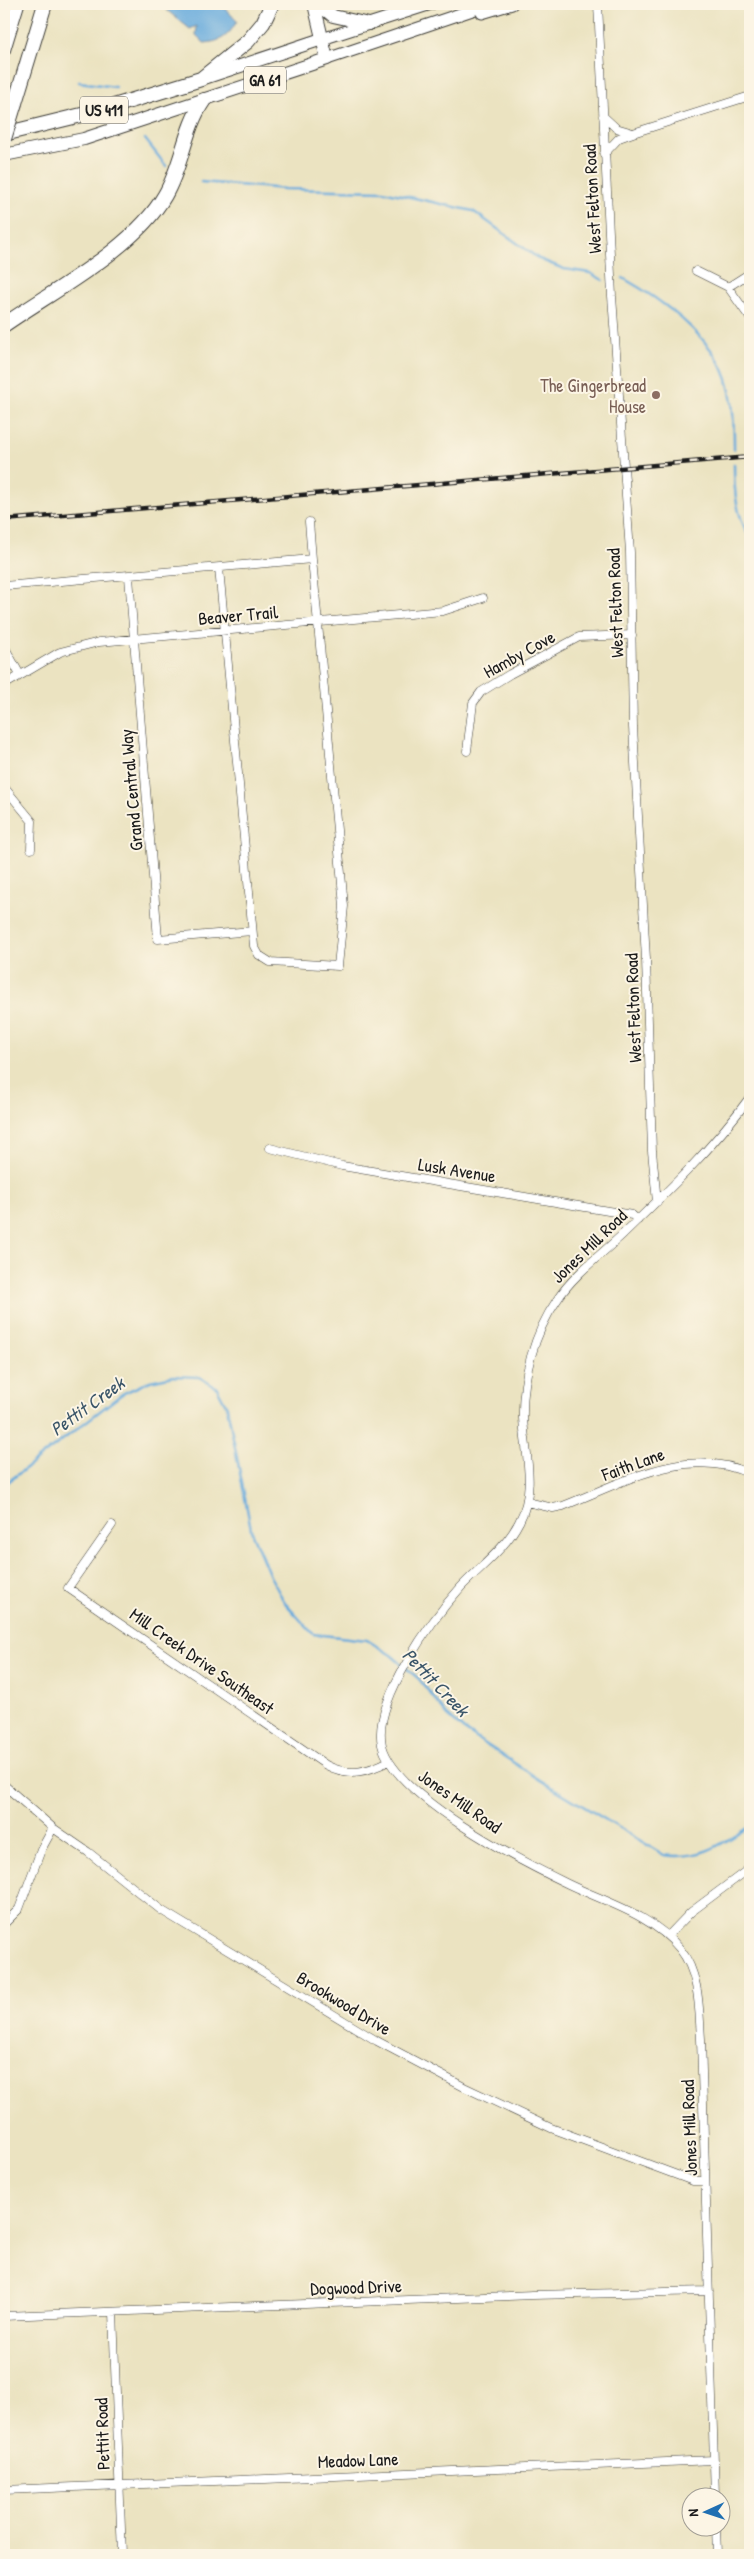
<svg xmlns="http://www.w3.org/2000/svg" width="754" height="2559" font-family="'Patrick Hand',sans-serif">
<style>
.water{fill:#68abdd;stroke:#42647c}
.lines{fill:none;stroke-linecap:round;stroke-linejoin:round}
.stream{stroke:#68abdd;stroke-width:2.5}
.minor-casing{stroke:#3b3a35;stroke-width:9}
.secondary-casing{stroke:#3b3a35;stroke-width:13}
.primary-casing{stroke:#3b3a35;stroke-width:14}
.trunk-casing{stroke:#3b3a35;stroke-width:16}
.minor{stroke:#fff;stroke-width:8}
.secondary{stroke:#fff;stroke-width:11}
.primary{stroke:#fff;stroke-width:12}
.trunk{stroke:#fff;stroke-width:14}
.rail-casing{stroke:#1c1c1c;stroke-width:4.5}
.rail{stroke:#fcf5e5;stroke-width:2.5;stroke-dasharray:8;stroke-linecap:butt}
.trunk-bridge-casing{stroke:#3b3a35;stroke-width:16;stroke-linecap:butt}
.trunk-bridge{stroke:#fff;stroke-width:14}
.education-dot{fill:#8d6e63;stroke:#fcf5e5;stroke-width:2}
.labels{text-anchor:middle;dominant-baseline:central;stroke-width:4;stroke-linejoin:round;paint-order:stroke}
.shield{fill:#fcf5e5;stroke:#5f5d58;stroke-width:1}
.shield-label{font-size:16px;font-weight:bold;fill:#1c1c1c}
.street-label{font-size:18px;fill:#1c1c1c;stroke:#fcf5e5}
.education-label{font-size:18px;fill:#785e54;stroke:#fcf5e5;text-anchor:end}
.water-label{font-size:19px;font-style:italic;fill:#3a5569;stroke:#fcf5e5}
</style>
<rect width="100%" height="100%" fill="#fcf5e5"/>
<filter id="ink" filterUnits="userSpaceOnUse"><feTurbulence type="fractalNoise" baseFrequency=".02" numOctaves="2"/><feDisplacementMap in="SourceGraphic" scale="10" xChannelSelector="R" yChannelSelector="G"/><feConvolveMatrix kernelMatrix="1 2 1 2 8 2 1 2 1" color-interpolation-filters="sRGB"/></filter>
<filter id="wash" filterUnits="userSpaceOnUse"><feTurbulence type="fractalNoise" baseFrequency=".0096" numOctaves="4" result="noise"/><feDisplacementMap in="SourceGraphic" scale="20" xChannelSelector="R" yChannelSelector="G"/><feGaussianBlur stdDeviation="1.12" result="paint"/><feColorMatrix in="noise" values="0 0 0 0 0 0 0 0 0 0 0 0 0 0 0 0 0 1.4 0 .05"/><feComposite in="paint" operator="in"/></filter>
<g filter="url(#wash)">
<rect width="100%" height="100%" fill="#ebe3c1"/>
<!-- water -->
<path class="water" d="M159,4H221L237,21C229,36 221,42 204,43L196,35L197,26L190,29Z"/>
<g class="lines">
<!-- stream -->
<path class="stream" d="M79,82L115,87
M145,139L166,166
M201,182L285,189L383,191L473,211L539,259L564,269L590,273L603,280
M623,278C658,298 696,325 718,360C734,385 734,420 734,449
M734,464C734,492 736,514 750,538
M4,1485L122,1394L150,1381L173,1376L199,1377L217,1388L227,1407L252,1534L270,1576L285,1603L313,1634L367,1640L391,1655L419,1679L447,1715L464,1730L540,1780L664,1855C701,1860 720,1845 750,1826"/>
</g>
</g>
<g filter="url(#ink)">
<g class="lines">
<defs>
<path id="minor" d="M598,4L612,296L630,552L633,727L646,959L652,1151L657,1202
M603,116L616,128L633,133L619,138L604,154
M633,133L750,96
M696,271L728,287L750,318
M728,287L750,273
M309,522L312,559
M129,577L158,939L252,931
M4,586L312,559L344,906L338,966L270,962L259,955L254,946L219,568
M4,646L20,675
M4,685L60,652L99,642L443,611L483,598
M467,751L473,703L481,692L510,674L579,637L632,635
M4,787L32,821L31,849
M270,1148L342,1166L632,1215L638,1220
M527,1502L553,1508L563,1506C622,1483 688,1444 750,1474
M112,1525L68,1588L326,1765C349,1777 367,1772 389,1761
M4,1785L53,1828L88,1852L161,1910L377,2041L464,2087L551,2128L693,2181H705
M4,1924L19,1909L41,1850L53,1828
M668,1936L691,1912L750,1868
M113,2312L122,2555
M4,2316L533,2295L709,2291
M4,2490L714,2460
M715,2496L701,2039C699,2009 700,1974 680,1949C653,1915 605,1902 568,1884C520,1861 395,1797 382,1745C372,1702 433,1618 461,1587C481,1566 506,1548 519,1522C537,1489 525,1453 523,1418C522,1378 534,1333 557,1300C574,1274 601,1255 623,1234C668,1191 713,1148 750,1097
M716,2526L717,2555"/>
<path id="secondary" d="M482,13L512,4
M322,39L431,4
M327,59L490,4"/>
<path id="primary" d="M318,4L333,16L369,24
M4,50L18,4
M204,78L322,39
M4,155L84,139L327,59L314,4"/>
<path id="trunk" d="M15,103L45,4
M4,134L98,111L201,79L248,41L263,23L272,4
M4,325C54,290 135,248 165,195C183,164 184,129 204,100"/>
</defs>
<!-- minor casing -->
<use href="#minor" class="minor-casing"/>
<!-- secondary casing -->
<use href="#secondary" class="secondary-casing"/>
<!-- primary casing -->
<use href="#primary" class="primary-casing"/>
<!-- trunk casing -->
<use href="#trunk" class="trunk-casing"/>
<!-- minor -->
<use href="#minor" class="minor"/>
<!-- secondary -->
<use href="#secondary" class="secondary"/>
<!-- primary -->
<use href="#primary" class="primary"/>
<!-- trunk -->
<use href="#trunk" class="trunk"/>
<defs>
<path id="rail" d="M4,520L750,457"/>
</defs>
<!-- rail casing -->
<use href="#rail" class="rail-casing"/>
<!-- rail -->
<use href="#rail" class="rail"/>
<defs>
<path id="trunk-bridge" d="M4,139L15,103"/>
</defs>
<!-- trunk-bridge casing -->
<use href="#trunk-bridge" class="trunk-bridge-casing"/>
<!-- trunk-bridge -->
<use href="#trunk-bridge" class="trunk-bridge"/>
</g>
</g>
<!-- markers -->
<circle class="education-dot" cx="656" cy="395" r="5"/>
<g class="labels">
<!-- shield labels -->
<g class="shield">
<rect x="244" y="66.5" width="42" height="27" rx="4"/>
<rect x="80" y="96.5" width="48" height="27" rx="4"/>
</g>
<g class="shield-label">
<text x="265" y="80">GA 61</text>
<text x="104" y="110">US 411</text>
</g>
<!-- street labels -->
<g class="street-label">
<text transform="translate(592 199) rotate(-93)">West Felton Road</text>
<text transform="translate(615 603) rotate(-92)">West Felton Road</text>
<text transform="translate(238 615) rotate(-5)">Beaver Trail</text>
<text transform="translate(519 654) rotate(-29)">Hamby Cove</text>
<text transform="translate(131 790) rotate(-95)">Grand Central Way</text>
<text transform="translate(633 1008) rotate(-92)">West Felton Road</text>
<text transform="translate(457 1170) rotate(9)">Lusk Avenue</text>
<text transform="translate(589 1246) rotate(-44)">Jones Mill Road</text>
<text transform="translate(633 1464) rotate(-20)">Faith Lane</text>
<text transform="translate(202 1661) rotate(35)">Mill Creek Drive Southeast</text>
<text transform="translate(460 1801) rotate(35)">Jones Mill Road</text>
<text transform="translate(344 2003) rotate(31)">Brookwood Drive</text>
<text transform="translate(689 2128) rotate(-92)">Jones Mill Road</text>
<text transform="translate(356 2287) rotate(-2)">Dogwood Drive</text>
<text transform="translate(102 2434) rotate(-92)">Pettit Road</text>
<text transform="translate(358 2460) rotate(-2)">Meadow Lane</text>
</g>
<!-- education labels -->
<g class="education-label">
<text x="646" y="385">The Gingerbread<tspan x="646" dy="21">House</tspan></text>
</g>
<!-- water labels -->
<g class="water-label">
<text transform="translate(87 1406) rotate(-36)">Pettit Creek</text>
<text transform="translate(436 1682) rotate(46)">Pettit Creek</text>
</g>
</g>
<!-- margin -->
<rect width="754" height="2559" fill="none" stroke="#fcf5e5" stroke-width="20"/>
<!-- north arrow -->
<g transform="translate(706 2512) rotate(267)"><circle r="24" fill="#fcf5e5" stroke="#a29e95"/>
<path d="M0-4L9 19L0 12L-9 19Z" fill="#1f6fb2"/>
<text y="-8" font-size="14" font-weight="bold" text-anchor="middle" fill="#1c1c1c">N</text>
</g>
</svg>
